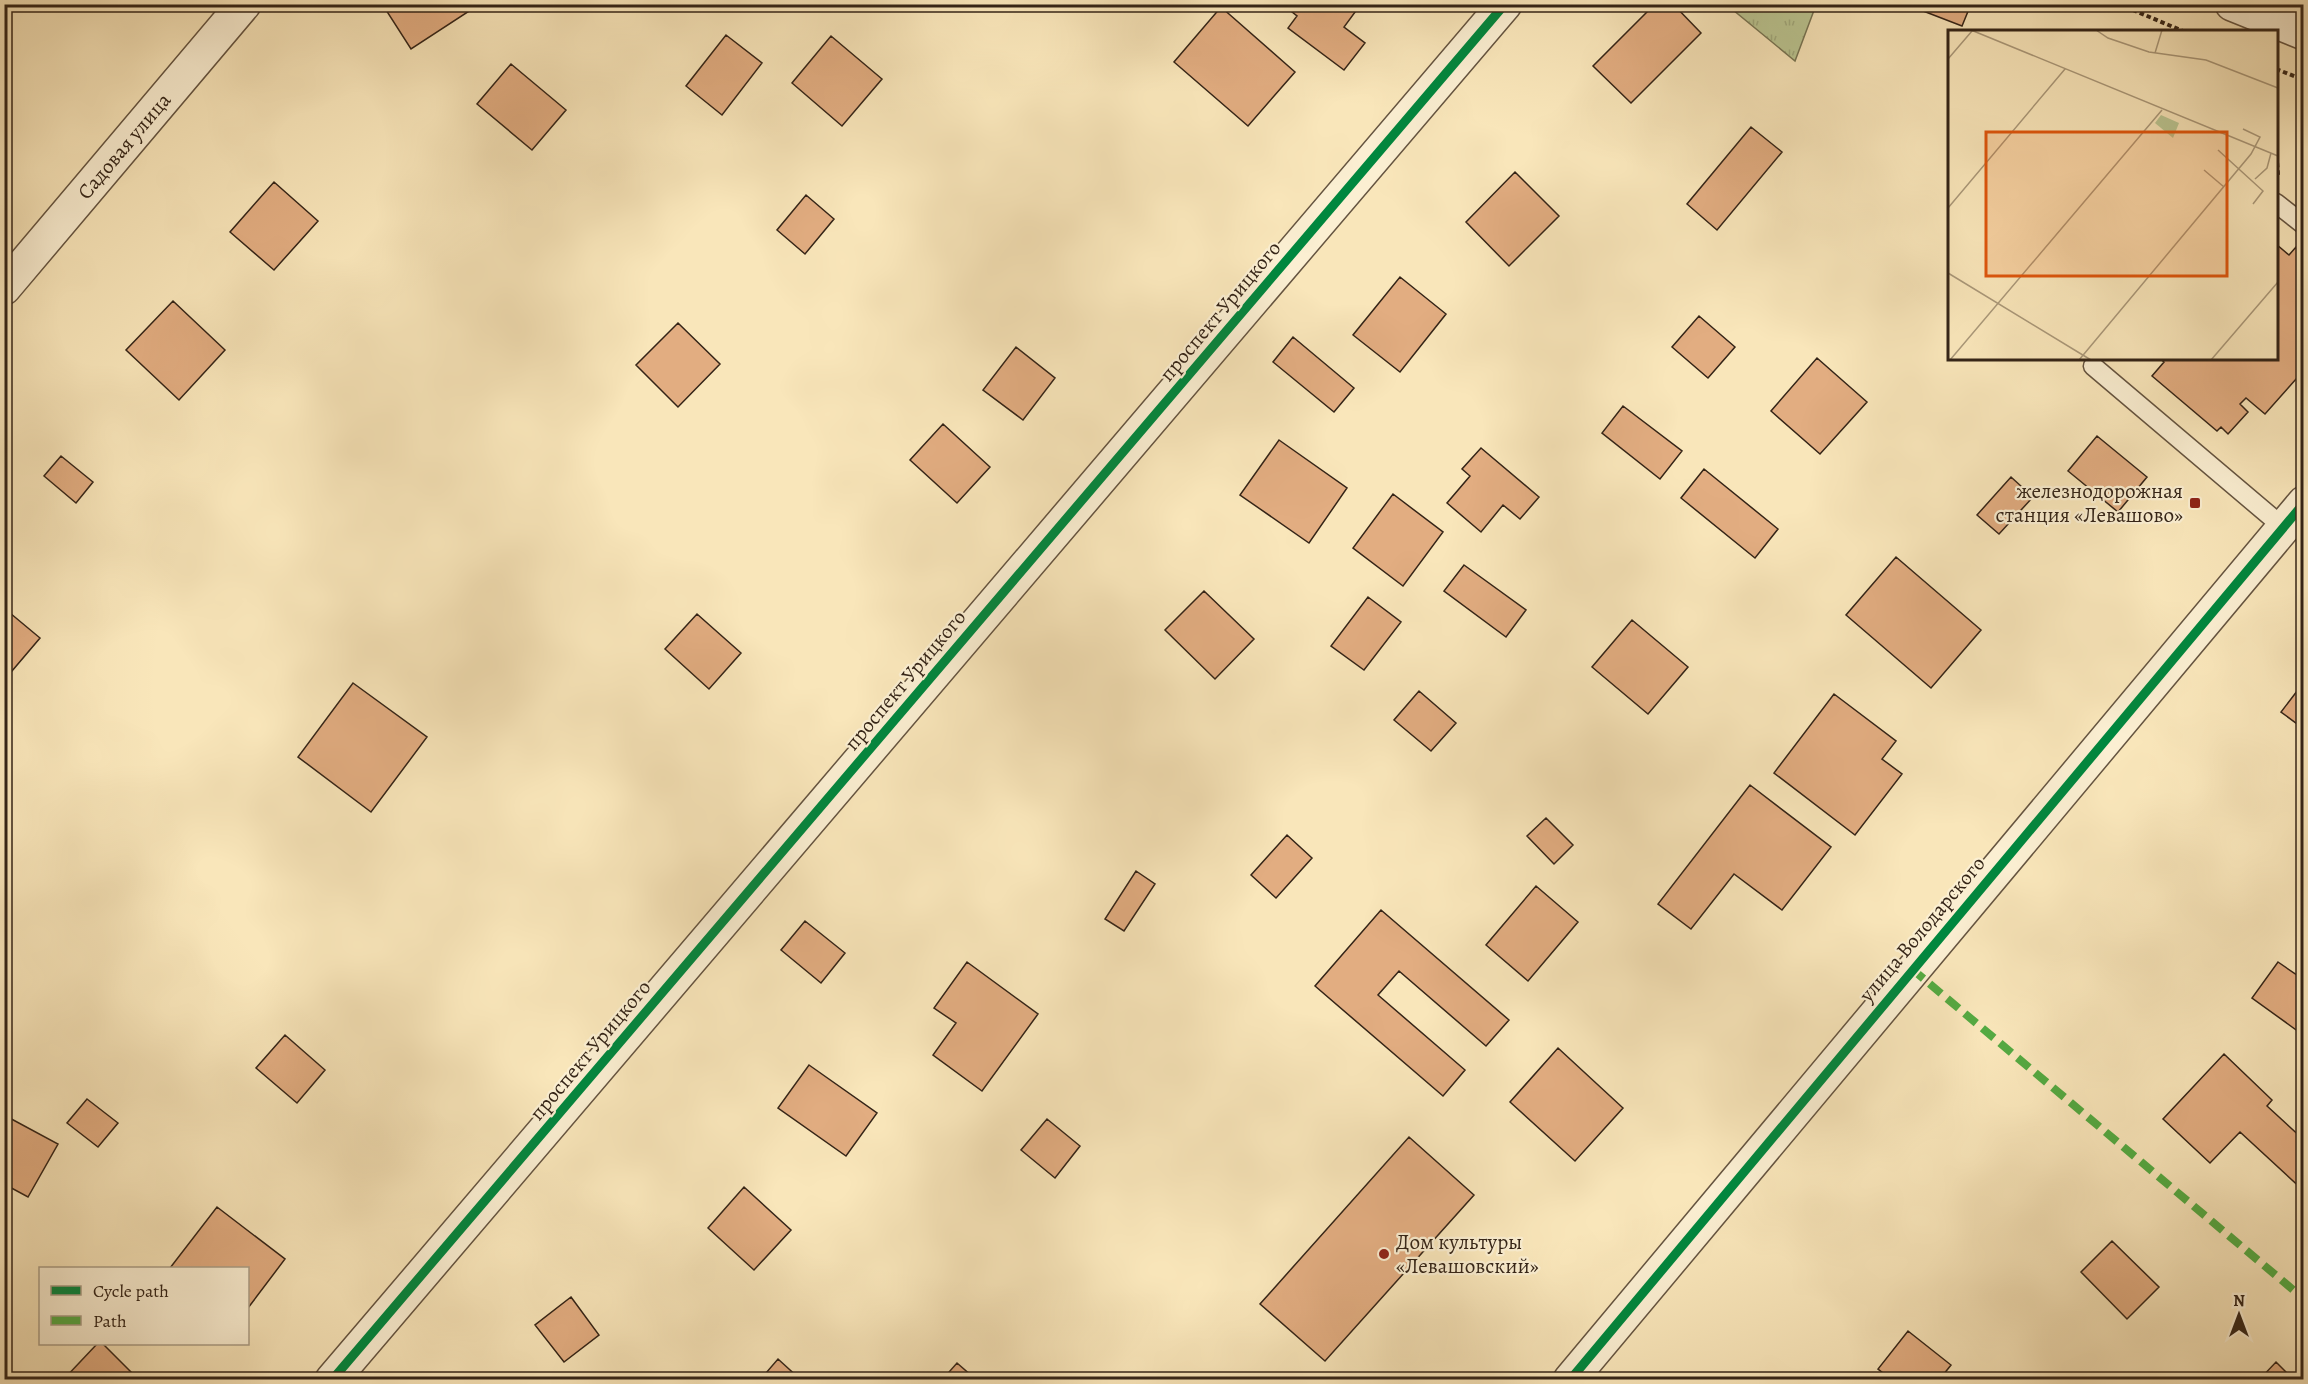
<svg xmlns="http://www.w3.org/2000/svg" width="2308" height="1384" font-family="Alegreya,serif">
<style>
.park{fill:url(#park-tufts);stroke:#787554;stroke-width:1.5}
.building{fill:#e2ad81;stroke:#342417;stroke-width:1.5}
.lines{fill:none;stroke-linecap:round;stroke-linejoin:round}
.service-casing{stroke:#655440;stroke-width:21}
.minor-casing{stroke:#655440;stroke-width:36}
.tertiary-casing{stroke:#655440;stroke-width:36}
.path{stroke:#342417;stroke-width:4;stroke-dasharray:4.5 3;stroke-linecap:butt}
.service{stroke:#fbefd2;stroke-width:18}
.minor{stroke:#fbefd2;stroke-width:33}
.tertiary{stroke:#fbefd2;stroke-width:33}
.quiet{stroke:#54aa42;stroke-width:8;stroke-dasharray:15 8;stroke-linecap:butt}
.cycleway-casing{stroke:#fbefd2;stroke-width:13}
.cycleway{stroke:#00873e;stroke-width:9}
.poi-dot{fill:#8f2418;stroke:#fbefd2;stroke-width:2}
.labels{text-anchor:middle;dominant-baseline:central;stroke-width:4.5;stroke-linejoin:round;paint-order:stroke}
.street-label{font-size:21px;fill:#342417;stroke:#fbefd2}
.poi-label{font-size:21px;fill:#342417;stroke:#fbefd2;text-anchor:end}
.inset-road{fill:none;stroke:#aa9879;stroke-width:1.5}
.view{fill:#df560d;fill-opacity:0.15;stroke:#df560d;stroke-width:3}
.inset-edge{fill:none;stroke:#342417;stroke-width:3}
</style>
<defs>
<pattern id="park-tufts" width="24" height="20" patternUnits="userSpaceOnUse" patternTransform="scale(1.5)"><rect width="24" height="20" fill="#bbc692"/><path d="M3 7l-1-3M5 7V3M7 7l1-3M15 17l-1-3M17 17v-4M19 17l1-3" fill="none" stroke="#a1aa7d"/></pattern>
</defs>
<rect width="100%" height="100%" fill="#f9e6ba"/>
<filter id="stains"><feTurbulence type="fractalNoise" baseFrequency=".00333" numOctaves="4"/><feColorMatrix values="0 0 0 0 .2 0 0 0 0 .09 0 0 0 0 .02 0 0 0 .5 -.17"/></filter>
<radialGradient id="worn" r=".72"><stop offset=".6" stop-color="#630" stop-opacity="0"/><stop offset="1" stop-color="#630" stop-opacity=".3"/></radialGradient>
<!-- park -->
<path class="park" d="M1727,5H1816L1795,61Z"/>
<!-- building -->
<path class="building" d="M394,4H480L411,49L386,10Z
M1282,4H1361L1344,27L1365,43L1344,70L1288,28L1297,16Z
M1655,4H1673L1701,33L1631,103L1593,66Z
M1905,4H1971L1962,26Z
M1221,7L1295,72L1248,126L1174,62Z
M726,35L762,63L722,115L686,86Z
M831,36L882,79L842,126L792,83Z
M511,64L566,110L532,150L477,104Z
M1751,127L1782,152L1717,230L1687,204Z
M1515,172L1559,216L1509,266L1466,222Z
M274,182L318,221L274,270L230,232Z
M806,195L834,219L805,254L777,230Z
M2276,244L2289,255L2296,247L2304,254V370L2265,414L2246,398L2240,404L2248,412L2228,434L2221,427L2217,431L2152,376L2164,362L2159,358H2276Z
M1400,277L1446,314L1400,372L1353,335Z
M173,301L225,350L179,400L126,350Z
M1699,316L1735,347L1708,378L1672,347Z
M678,323L720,364L678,407L636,365Z
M1293,337L1354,388L1334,412L1273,362Z
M1016,347L1055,378L1023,420L983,390Z
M1817,358L1867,402L1820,454L1771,411Z
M1623,406L1682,451L1660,479L1602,433Z
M943,424L990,467L957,503L910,460Z
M2097,436L2147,477L2118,512L2068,471Z
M1279,440L1347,488L1309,543L1240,495Z
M1481,448L1539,497L1520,519L1503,505L1481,532L1447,503L1470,476L1462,469Z
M61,456L93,482L76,503L44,476Z
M1704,469L1778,529L1755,558L1681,498Z
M2011,477L2033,497L1999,534L1977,515Z
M1393,494L1443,532L1403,586L1353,548Z
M1896,557L1981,630L1931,688L1846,615Z
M1464,565L1526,610L1506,637L1444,591Z
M1204,591L1254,639L1215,679L1165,630Z
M1368,597L1401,622L1364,670L1331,646Z
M4,608L40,638L6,678L4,677Z
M697,614L741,653L709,689L665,649Z
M1632,620L1688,667L1648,714L1592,667Z
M2304,682V729L2281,712Z
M353,683L427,737L371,812L298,757Z
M1419,691L1456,723L1431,751L1394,720Z
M1834,694L1896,741L1882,759L1902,774L1855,835L1774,773Z
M1750,785L1831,847L1782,910L1734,874L1691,929L1658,904Z
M1546,818L1573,845L1554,864L1527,836Z
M1287,835L1312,858L1276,898L1251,875Z
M1136,871L1155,884L1124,931L1105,919Z
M1536,886L1578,922L1528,981L1486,945Z
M1381,910L1509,1020L1486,1046L1399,971L1378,995L1465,1070L1443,1096L1315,986Z
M805,921L845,953L821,983L781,950Z
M967,962L1038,1014L982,1091L933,1055L956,1023L934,1008Z
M2278,962L2304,980V1025L2299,1032L2252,998Z
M285,1035L325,1070L297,1103L256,1068Z
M1558,1048L1623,1108L1575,1161L1510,1102Z
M2224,1054L2272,1100L2267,1106L2304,1140V1191L2240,1132L2210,1163L2163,1119Z
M809,1065L877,1113L846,1156L778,1108Z
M87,1099L118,1123L98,1147L67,1123Z
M4,1115L58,1144L28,1197L4,1184Z
M1047,1119L1080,1146L1055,1178L1021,1150Z
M1409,1137L1474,1195L1325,1361L1260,1304Z
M744,1187L791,1230L754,1270L708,1228Z
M217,1207L285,1259L248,1308V1268H170Z
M2112,1241L2159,1287L2127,1319L2081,1272Z
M571,1297L599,1335L564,1362L535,1325Z
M1908,1331L1951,1365L1939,1380H1892L1878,1369Z
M97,1344H103L139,1380H63Z
M778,1359L801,1380H760Z
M2276,1362L2294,1380H2259Z
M957,1363L973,1377L971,1380H942Z"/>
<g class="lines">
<defs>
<path id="service" d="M2276,203L2304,225
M2093,366L2283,527"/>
<g id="minor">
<path d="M2232,4L2304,33"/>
<path id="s1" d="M4,288L244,4"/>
<path d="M332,1380L1505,4"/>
</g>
<path id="tertiary" d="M1570,1380L2304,503"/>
</defs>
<!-- service casing -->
<use href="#service" class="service-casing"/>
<!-- minor casing -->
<use href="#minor" class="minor-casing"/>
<!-- tertiary casing -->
<use href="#tertiary" class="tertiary-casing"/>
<!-- path -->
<path class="path" d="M2119,4L2185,32
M2276,69L2304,80
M2276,148L2278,175"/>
<!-- service -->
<use href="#service" class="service"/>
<!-- minor -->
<use href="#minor" class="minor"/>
<!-- tertiary -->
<use href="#tertiary" class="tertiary"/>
<!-- quiet -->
<path class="quiet" d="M1912,969L2304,1299"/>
<defs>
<path id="cycleway" d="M332,1380L1505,4
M1570,1380L2304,503"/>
</defs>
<!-- cycleway casing -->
<use href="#cycleway" class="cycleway-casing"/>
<!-- cycleway -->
<use href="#cycleway" class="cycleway"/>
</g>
<!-- markers -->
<g class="poi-dot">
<rect x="2189" y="497" width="12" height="12" rx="3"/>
<circle cx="1384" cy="1254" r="6"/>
</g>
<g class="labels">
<!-- street labels -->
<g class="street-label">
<text stroke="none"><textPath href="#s1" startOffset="186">Садовая улица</textPath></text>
<text transform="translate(1220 311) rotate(-50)">проспект Урицкого</text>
<text transform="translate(905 680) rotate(-50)">проспект Урицкого</text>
<text transform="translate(1922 929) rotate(-50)">улица Володарского</text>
<text transform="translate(590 1050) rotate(-50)">проспект Урицкого</text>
</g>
<!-- poi labels -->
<g class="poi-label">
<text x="2183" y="491">железнодорожная<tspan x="2183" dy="24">станция «Левашово»</tspan></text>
<text x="1396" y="1242" text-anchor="start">Дом культуры<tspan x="1396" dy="24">«Левашовский»</tspan></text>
</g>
</g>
<!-- overview -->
<g transform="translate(1948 30)">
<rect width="330" height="330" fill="#f9e6ba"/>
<path d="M213,85L231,93L225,108L207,93Z" fill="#bbc692"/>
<path class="inset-road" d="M23,0L330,126M148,0L160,8L201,22L258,30L330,58M207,23L214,0M0,29L24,1M270,120L315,161L305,174M256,140L276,157M307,149L319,138L323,123M0,178L117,39M0,243L143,330M2,330L214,80M131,330L303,124L312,107L295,99M263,330L330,252"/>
<path class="view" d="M38,102H279V246H38Z"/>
<rect width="330" height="330" class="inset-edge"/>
</g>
<!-- margin -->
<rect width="2308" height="1384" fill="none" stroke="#f9e6ba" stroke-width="24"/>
<rect x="6" y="6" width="2296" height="1372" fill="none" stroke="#342417" stroke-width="3"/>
<rect x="12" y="12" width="2284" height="1360" fill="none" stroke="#342417" stroke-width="1.5"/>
<!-- legend -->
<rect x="39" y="1267" width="210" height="78" fill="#fbefd2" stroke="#ab9e87" stroke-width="1.5"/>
<rect x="51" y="1286" width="30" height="9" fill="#00873e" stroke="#ab9e87" stroke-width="1.5"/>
<text x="93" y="1297" font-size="18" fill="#342417">Cycle path</text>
<rect x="51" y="1316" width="30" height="9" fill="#54aa42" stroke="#ab9e87" stroke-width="1.5"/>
<text x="93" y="1327" font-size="18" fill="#342417">Path</text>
<!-- north arrow -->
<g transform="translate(2239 1315)" stroke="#fbefd2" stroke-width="4.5" paint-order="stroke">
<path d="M0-4.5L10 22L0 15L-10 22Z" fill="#342417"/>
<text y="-9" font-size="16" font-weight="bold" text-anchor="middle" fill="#342417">N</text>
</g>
<rect width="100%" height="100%" filter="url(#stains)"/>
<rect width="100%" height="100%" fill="url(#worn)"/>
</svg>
